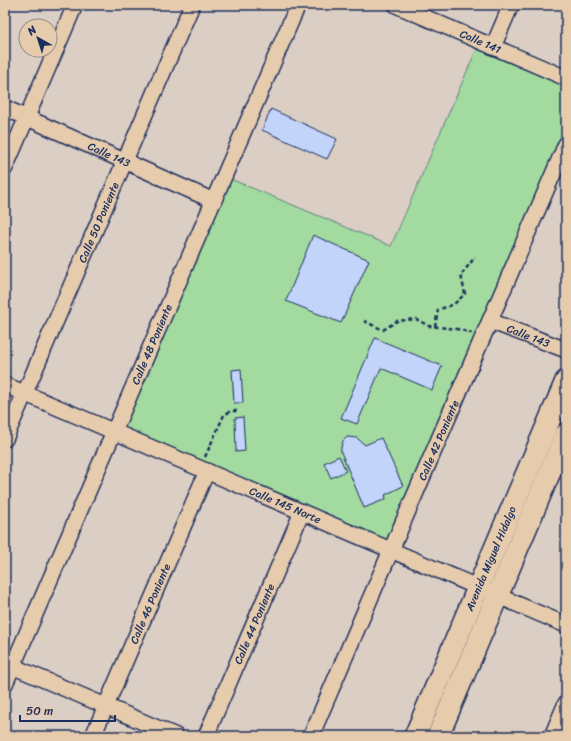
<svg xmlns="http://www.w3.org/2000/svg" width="571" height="741" font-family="Sriracha,sans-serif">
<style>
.green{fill:#a2da9f;stroke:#5e847e}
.building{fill:#c2d4fa;stroke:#1b2f5e}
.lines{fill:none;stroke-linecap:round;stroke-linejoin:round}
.street-casing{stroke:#1b2f5e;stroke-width:18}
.secondary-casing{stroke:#1b2f5e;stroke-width:24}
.path{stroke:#1b2f5e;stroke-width:2.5;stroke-dasharray:4 3;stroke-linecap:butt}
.street{stroke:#e6cbad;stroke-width:15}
.secondary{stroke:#e6cbad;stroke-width:21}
.labels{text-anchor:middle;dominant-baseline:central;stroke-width:3;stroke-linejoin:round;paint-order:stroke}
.street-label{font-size:11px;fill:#1b2f5e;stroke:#e6cbad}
</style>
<rect width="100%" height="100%" fill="#dbcec4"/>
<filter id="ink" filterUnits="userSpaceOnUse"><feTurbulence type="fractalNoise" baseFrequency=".025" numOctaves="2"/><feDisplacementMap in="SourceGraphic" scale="8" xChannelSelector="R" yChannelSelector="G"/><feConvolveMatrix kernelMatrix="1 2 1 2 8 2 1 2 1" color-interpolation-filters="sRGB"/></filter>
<g filter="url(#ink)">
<!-- green -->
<path class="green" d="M478,46L566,84V134L390,544L119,430L228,178L391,246Z"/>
<!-- building -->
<path class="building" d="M271,109L337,139L327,159L262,130Z
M313,235L369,260L341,323L286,301Z
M375,338L442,366L432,390L381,368L357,424L341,418Z
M241,369L243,403H234L232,370Z
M243,417L245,451L236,452L235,418Z
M347,437L357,438L365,445L381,438L403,486L385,495L386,499L364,508L341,452V447L343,441Z
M339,456L346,471L331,478L324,463Z"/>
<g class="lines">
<defs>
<g id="street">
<path id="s1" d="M396,5L566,78"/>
<path d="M493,47L511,5"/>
<path id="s2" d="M5,108L214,201"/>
<path d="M5,168L75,5"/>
<path id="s3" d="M490,321L566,350"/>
<path id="s4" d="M5,385L566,625"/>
<path id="s5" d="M5,439L192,5"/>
<path d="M5,663L176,736"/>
<path id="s6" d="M5,684L298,5"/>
<path id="s7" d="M93,736L207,471"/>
<path id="s8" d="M206,736L302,512"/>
<path id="s9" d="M311,736L566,144"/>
<path d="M552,736L566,703"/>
</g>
<g id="secondary">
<path id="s10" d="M415,736L566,381"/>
<path d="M438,736L566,434"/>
</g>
</defs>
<!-- street casing -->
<use href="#street" class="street-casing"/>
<!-- secondary casing -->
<use href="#secondary" class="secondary-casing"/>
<!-- path -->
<path class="path" d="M364,321L383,330L397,321L416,319L429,326L457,329L472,333
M435,327L438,310L454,304L465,294L461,275L475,257
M205,457L224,415L231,411H238"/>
<!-- street -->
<use href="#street" class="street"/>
<!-- secondary -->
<use href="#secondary" class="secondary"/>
</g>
</g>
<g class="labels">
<!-- street labels -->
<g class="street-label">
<text stroke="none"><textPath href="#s1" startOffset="92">Calle 141</textPath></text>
<text stroke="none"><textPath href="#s2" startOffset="114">Calle 143</textPath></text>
<text stroke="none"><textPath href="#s5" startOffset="236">Calle 50 Poniente</textPath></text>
<text stroke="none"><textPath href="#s3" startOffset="41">Calle 143</textPath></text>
<text stroke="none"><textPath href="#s6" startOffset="370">Calle 48 Poniente</textPath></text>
<text stroke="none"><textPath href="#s9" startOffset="322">Calle 42 Poniente</textPath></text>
<text stroke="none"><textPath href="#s4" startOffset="305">Calle 145 Norte</textPath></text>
<text stroke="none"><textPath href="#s10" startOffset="193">Avenida Miguel Hidalgo</textPath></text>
<text stroke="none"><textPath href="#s7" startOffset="144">Calle 46 Poniente</textPath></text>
<text stroke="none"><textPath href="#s8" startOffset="122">Calle 44 Poniente</textPath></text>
</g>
</g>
<!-- margin -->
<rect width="571" height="741" fill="none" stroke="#e6cbad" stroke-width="20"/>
<rect x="10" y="10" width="551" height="721" fill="none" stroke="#1b2f5e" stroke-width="1.5" filter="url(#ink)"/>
<!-- north arrow -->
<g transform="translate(38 38) rotate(321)"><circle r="19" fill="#e6cbad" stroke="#958d8d"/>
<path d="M0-3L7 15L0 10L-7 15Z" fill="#1b2f5e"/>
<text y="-6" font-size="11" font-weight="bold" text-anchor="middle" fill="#1b2f5e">N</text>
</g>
<!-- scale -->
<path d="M20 715v6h95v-6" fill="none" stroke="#1b2f5e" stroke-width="2"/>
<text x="26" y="715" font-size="12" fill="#1b2f5e" stroke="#e6cbad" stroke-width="3" paint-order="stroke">50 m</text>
</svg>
